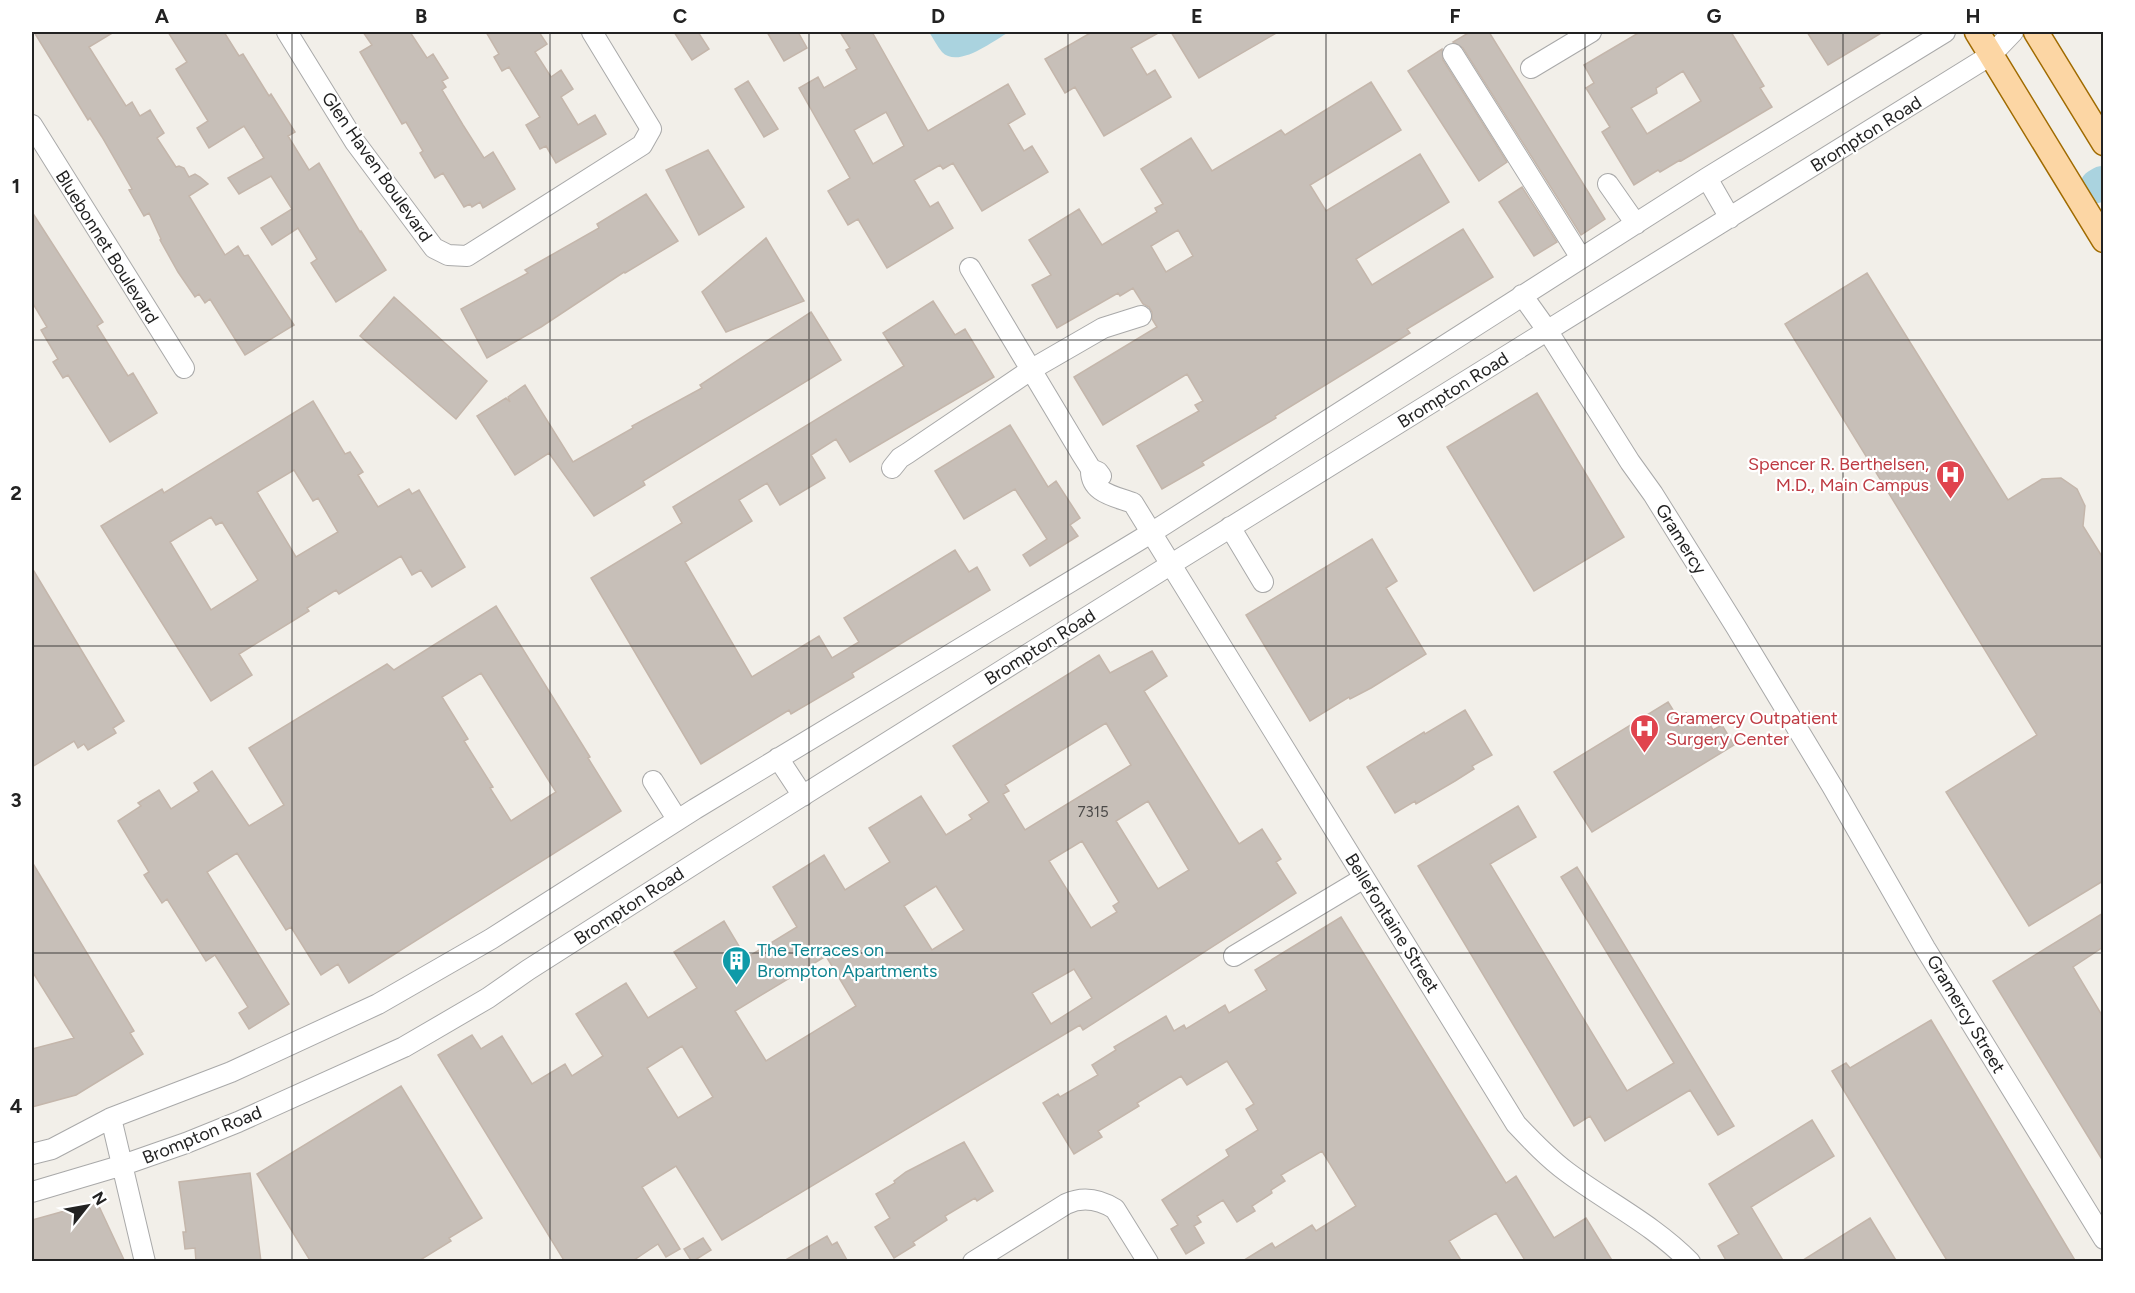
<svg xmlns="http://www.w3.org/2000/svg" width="2135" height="1293" font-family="Figtree,sans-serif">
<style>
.water{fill:#aad3df}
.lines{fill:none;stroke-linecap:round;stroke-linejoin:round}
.river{stroke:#aad3df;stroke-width:34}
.building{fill:#c7bfb8;stroke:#c4b6ab;stroke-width:1.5;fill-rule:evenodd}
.minor-casing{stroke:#a9a9a9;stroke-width:22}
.major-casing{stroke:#a06b00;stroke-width:27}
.minor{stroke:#fff;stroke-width:20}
.major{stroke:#fcd6a4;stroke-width:24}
.grid{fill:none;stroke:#222;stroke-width:1.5;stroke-opacity:0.55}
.labels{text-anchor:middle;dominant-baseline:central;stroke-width:4.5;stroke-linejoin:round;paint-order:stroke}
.number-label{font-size:15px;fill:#4b4948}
.street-label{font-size:18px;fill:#222;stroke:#fff}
.health-label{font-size:18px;fill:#be3a42;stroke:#fff;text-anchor:end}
.culture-label{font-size:18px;fill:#0d838f;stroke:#fff;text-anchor:start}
.neatline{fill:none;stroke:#222;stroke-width:2}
.grid-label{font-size:20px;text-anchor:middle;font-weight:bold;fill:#222}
</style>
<rect width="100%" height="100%" fill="#f2efe9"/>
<!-- water -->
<path class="water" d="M929,32H1009C993,41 958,69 942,52C937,46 933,38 929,32Z"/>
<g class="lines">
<!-- river -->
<path class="river" d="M2097,186L2102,183"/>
</g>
<!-- building -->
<path class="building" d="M34,32H114L89,47L126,106L132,102L140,116L150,110L164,133L157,138L176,167L179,166L184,168L189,177L195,174L200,177L208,184L189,196L225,255L238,246L244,256L248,255L294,325L245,355L210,299L205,303L199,294L195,297L178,272L160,240L161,239L149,213L144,216L129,190L132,189L102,137L90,118L88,120Z
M168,32H224L239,56L243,54L269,96L271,94L295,132L288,136L309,170L319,163L360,232L361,231L386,270L336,302L311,263L317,259L298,228L272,245L261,228L292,209L271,176L239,194L228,178L264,158L244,126L209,148L197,128L208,121L176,69L187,62Z
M363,32H410L427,58L433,54L448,78L442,81L446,87L442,90L463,125L484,158L493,152L515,189L483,208L480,202L472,207L470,204L464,207L443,173L435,178L420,153L423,151L406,122L402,124L360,52L372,45Z
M486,32H539L547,44L535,52L551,77L561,70L573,89L561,97L578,125L595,115L606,134L556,163L546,146L540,149L526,125L540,117L509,67L502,71L494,57L499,54Z
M674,32H698L709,49L692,60Z
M767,32H798L807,48L784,61Z
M840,32H872L928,131L1008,84L1025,114L1008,124L1024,151L1032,146L1048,172L982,211L953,163L943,169L940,165L914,180L930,207L938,202L953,228L887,268L858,219L848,225L828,191L850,178L799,88L818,77L824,88L857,69L846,50L850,48ZM886,112L904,146L873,164L854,130Z
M1092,32H1160L1131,48L1147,75L1155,70L1171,97L1104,136L1075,87L1065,93L1045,59Z
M1171,32H1278L1199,78Z
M1470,32H1489L1605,219L1581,235L1463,48L1453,42Z
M1640,32H1731L1764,86L1760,88L1772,107L1681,161L1680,160L1660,172L1658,170L1634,185L1602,132L1610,127L1586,88L1594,83L1584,65ZM1683,71L1701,101L1647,134L1631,108L1657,93L1656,88Z
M1807,32H1883L1828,65Z
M1442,49L1443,60L1507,162L1479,181L1408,71Z
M748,81L778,129L764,137L735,89Z
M1371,82L1401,130L1310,185L1326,211L1420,154L1449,202L1356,259L1372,285L1463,229L1493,277L1407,329L1410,333L1275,416L1276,418L1202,462L1204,465L1162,489L1137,446L1199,411L1195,405L1203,401L1187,374L1103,425L1074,377L1157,327L1152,319V312L1149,307L1143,304L1133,288L1120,296L1118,293L1057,328L1032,285L1051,275L1029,240L1079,209L1102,245L1157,212L1155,208L1163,204L1141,169L1191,138L1212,171L1281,130L1285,135ZM1178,230L1193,256L1166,272L1151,246Z
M708,150L744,207L699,235L666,170Z
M1522,187L1557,242L1534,256L1499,202Z
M646,194L678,241L625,273L624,272L541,327L487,358L461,309L528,273L525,270L599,228L597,224Z
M32,212L103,322L97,326L128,376L133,373L157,413L110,442L68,375L63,378L53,362L58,359L41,330L47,327L32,302Z
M766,238L804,301L726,332L702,292Z
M1867,273L2008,500L2042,479L2061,478L2077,489L2085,506L2083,526L2103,558V881L2029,926L1946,792L2037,735L1785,324Z
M394,297L487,381L456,419L360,336Z
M933,301L955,335L965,329L994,377L850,462L836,439L811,455L825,478L780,505L767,483L739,500L752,521L685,562L752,677L819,636L832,658L859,642L844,618L955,550L969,572L977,567L990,590L852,673L854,677L791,714L789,710L701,764L591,578L682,523L673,507L904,366L883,333Z
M811,312L841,360L643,481L645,485L594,516L549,453L515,475L477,416L506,398L510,402L508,397L525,385L573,462L633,428L632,426L702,388L700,385Z
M1537,393L1624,537L1534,591L1447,447Z
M313,401L345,454L350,452L363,472L358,475L378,507L409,489L412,494L419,490L465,567L432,587L421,570L412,575L401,556L339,594L336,590L307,608L309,611L239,654L252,675L211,701L101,526L162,489L164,493ZM294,470L313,501L318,498L338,532L296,557L257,492ZM211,517L216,525L222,522L258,580L211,610L170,542Z
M1010,425L1048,487L1056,481L1080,518L1070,525L1078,536L1030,566L1023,555L1047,539L1015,489L964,519L935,471Z
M1372,539L1397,581L1386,588L1426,654L1371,688L1350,699L1349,697L1310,721L1246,615Z
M32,568L124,721L113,728L116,733L88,750L84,744L78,748L74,741L32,767Z
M496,606L590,757L588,758L621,811L349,983L338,964L321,975L291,927L286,930L237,853L207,872L289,1004L249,1029L239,1013L248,1007L215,955L206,961L167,899L162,903L144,875L149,872L118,821L141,806L138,803L159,790L171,809L199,791L194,783L212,771L249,826L284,805L249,748L387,664L394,670ZM481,673L556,792L511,821L490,788L493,787L464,741L468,739L442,697Z
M1152,651L1167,676L1144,691L1239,844L1262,829L1281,859L1276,862L1296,893L1083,1030L1080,1025L722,1240L676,1166L642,1187L680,1249L666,1257L658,1244L631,1262H565L438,1055L472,1035L481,1049L502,1036L532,1084L565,1064L572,1076L603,1056L576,1014L626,983L648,1018L697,988L674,952L724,921L746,958L797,927L773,887L824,855L845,890L890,862L869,828L921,796L946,835L972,819L969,815L989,802L953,746L1099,655L1110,673ZM1106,723L1131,765L1025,830L1003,794L1009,791L1005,785ZM1148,801L1189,870L1158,889L1116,821ZM1082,841L1119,902L1113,906L1117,912L1091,928L1049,861ZM936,886L964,930L932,950L904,906ZM826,956L856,1006L766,1061L735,1011ZM1074,969L1092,998L1051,1024L1032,993ZM682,1046L713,1097L678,1118L647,1068Z
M1668,702L1678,718L1686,713L1694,726L1706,718L1713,730L1722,725L1734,745L1592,832L1554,772Z
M1465,710L1492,755L1472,766L1474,769L1455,781L1416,804L1415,801L1395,813L1367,767L1424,732L1425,734Z
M1518,806L1536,837L1490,864L1627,1091L1674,1063L1561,877L1577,867L1734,1126L1718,1135L1690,1090L1605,1141L1590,1116L1574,1126L1418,866Z
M32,862L134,1031L130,1033L143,1054L76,1095L32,1107V1049L74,1038L32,971Z
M2103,913V947L2073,967L2103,1017V1161L1993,981Z
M1341,917L1506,1183L1516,1176L1554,1238L1586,1218L1613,1262H1526L1496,1213L1449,1241L1462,1262H1241L1272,1243L1275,1248L1312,1225L1316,1231L1356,1206L1322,1151L1281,1175L1285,1181L1271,1190L1272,1193L1252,1206L1255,1211L1237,1222L1223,1200L1197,1216L1201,1222L1194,1226L1204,1243L1186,1254L1171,1229L1178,1225L1162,1200L1229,1156L1226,1150L1258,1130L1246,1109L1254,1104L1227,1061L1187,1085L1181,1076L1137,1103L1139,1106L1098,1131L1102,1137L1074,1154L1043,1103L1058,1094L1060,1097L1098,1075L1092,1065L1116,1050L1114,1047L1166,1016L1174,1031L1184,1025L1186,1029L1225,1005L1229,1013L1267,990L1255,970Z
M1931,1020L2076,1262H1948L1832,1071L1846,1063L1850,1068Z
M401,1086L482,1218L449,1238L451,1241L417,1262H311L257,1174Z
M1812,1120L1834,1156L1751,1207L1784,1262H1727L1718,1246L1739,1234L1709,1184Z
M964,1142L993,1191L977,1201L975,1198L945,1216L947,1220L913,1242L915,1245L894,1258L875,1227L890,1218L876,1194L895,1183L894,1181L906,1172Z
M250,1173L261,1262H196L195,1248L185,1249L183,1232H186L179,1182Z
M97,1202L125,1262H32V1220Z
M1870,1218L1897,1262H1800Z
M827,1236L832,1245L837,1242L848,1262H782Z
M703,1238L711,1250L692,1262L684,1249Z"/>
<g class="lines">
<defs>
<path id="minor" d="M287,32L355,142L434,248L448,255L467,256L642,145L651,129L592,32
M1453,54L1581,258
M1531,68L1591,32
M32,125L184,368
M1707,178L1730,218
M1608,184L1636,224
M970,268L1081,453L1091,469L1098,472L1101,476
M1522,295L1547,330L1630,462L1653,494L1736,627L1832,786L1925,948L2104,1239
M892,468L900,458L908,453L1032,369L1103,328L1141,316
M1091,469C1090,493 1114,496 1133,503L1516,1124C1532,1141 1548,1158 1567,1172C1607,1202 1654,1225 1690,1262
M1230,527L1263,582
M778,758L803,796
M653,781L677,819
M1234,956L1364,878
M111,1118L145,1262
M32,1154L52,1149L111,1118L231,1072L378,1004L491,939L695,809L1151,533L1707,178L1945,32
M32,1192L123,1165L186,1143L238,1122L404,1047L488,998L528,970L716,850L1170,565L1991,55L2013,32
M973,1262L1066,1204C1083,1196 1099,1199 1115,1209L1148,1262"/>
<path id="major" d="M1977,32L2104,240
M2036,32L2104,143"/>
</defs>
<!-- minor casing -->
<use href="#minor" class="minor-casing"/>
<!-- major casing -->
<use href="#major" class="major-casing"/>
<!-- minor -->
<use href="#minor" class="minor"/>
<!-- major -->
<use href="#major" class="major"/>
</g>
<!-- grid -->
<path class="grid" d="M292,32V1262M550,32V1262M809,32V1262M1068,32V1262M1326,32V1262M1585,32V1262M1843,32V1262M32,340H2104M32,646H2104M32,953H2104"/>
<!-- icons -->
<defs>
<symbol id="hospital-pin" viewBox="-11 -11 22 30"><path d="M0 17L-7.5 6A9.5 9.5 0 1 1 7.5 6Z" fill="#e0444e" stroke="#fff"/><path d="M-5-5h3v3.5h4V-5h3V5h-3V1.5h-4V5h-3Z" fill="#fff"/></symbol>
<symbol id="building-pin" viewBox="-11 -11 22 30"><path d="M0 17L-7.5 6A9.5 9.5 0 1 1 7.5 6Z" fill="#0f9aa8" stroke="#fff"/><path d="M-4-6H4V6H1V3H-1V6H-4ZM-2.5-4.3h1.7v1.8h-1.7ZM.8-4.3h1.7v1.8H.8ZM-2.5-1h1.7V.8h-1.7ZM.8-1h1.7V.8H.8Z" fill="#fff"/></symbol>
</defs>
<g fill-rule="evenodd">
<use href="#hospital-pin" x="1934" y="458" width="33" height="45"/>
<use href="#hospital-pin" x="1628" y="712" width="33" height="45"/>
<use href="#building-pin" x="720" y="944" width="33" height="45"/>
</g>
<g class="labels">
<!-- number labels -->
<g class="number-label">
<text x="1093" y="812">7315</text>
</g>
<!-- street labels -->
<g class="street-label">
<text transform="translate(1866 134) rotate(-32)">Brompton Road</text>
<text transform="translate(377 167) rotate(55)">Glen Haven Boulevard</text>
<text transform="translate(107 247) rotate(58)">Bluebonnet Boulevard</text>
<text transform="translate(1453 390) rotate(-32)">Brompton Road</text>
<text transform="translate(1681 539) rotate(58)">Gramercy</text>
<text transform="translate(1040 647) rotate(-32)">Brompton Road</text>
<text transform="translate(629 906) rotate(-33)">Brompton Road</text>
<text transform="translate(1392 923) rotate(58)">Bellefontaine Street</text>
<text transform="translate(1966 1014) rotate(59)">Gramercy Street</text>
<text transform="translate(202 1135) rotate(-22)">Brompton Road</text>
</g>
<!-- health labels -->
<g class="health-label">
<text x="1929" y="464">Spencer R. Berthelsen,<tspan x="1929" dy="21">M.D., Main Campus</tspan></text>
<text x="1666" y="718" text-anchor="start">Gramercy Outpatient<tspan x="1666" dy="21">Surgery Center</tspan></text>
</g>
<!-- culture labels -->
<g class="culture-label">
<text x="757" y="950">The Terraces on<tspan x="757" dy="21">Brompton Apartments</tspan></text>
</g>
</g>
<!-- border -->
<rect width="2135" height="1293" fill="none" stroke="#ffffff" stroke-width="66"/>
<!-- north arrow -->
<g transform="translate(87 1206) rotate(59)" stroke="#ffffff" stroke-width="4.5" paint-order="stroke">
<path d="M0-4.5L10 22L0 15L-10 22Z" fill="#222222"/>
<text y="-9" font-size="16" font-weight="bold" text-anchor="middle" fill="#222222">N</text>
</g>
<rect x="33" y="33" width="2069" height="1227" class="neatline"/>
<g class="grid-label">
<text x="162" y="23">A</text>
<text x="421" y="23">B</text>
<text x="680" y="23">C</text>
<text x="938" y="23">D</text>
<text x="1197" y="23">E</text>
<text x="1455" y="23">F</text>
<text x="1714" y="23">G</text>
<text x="1973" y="23">H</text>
<text x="16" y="193">1</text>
<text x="16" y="500">2</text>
<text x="16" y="807">3</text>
<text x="16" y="1113">4</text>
</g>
</svg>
